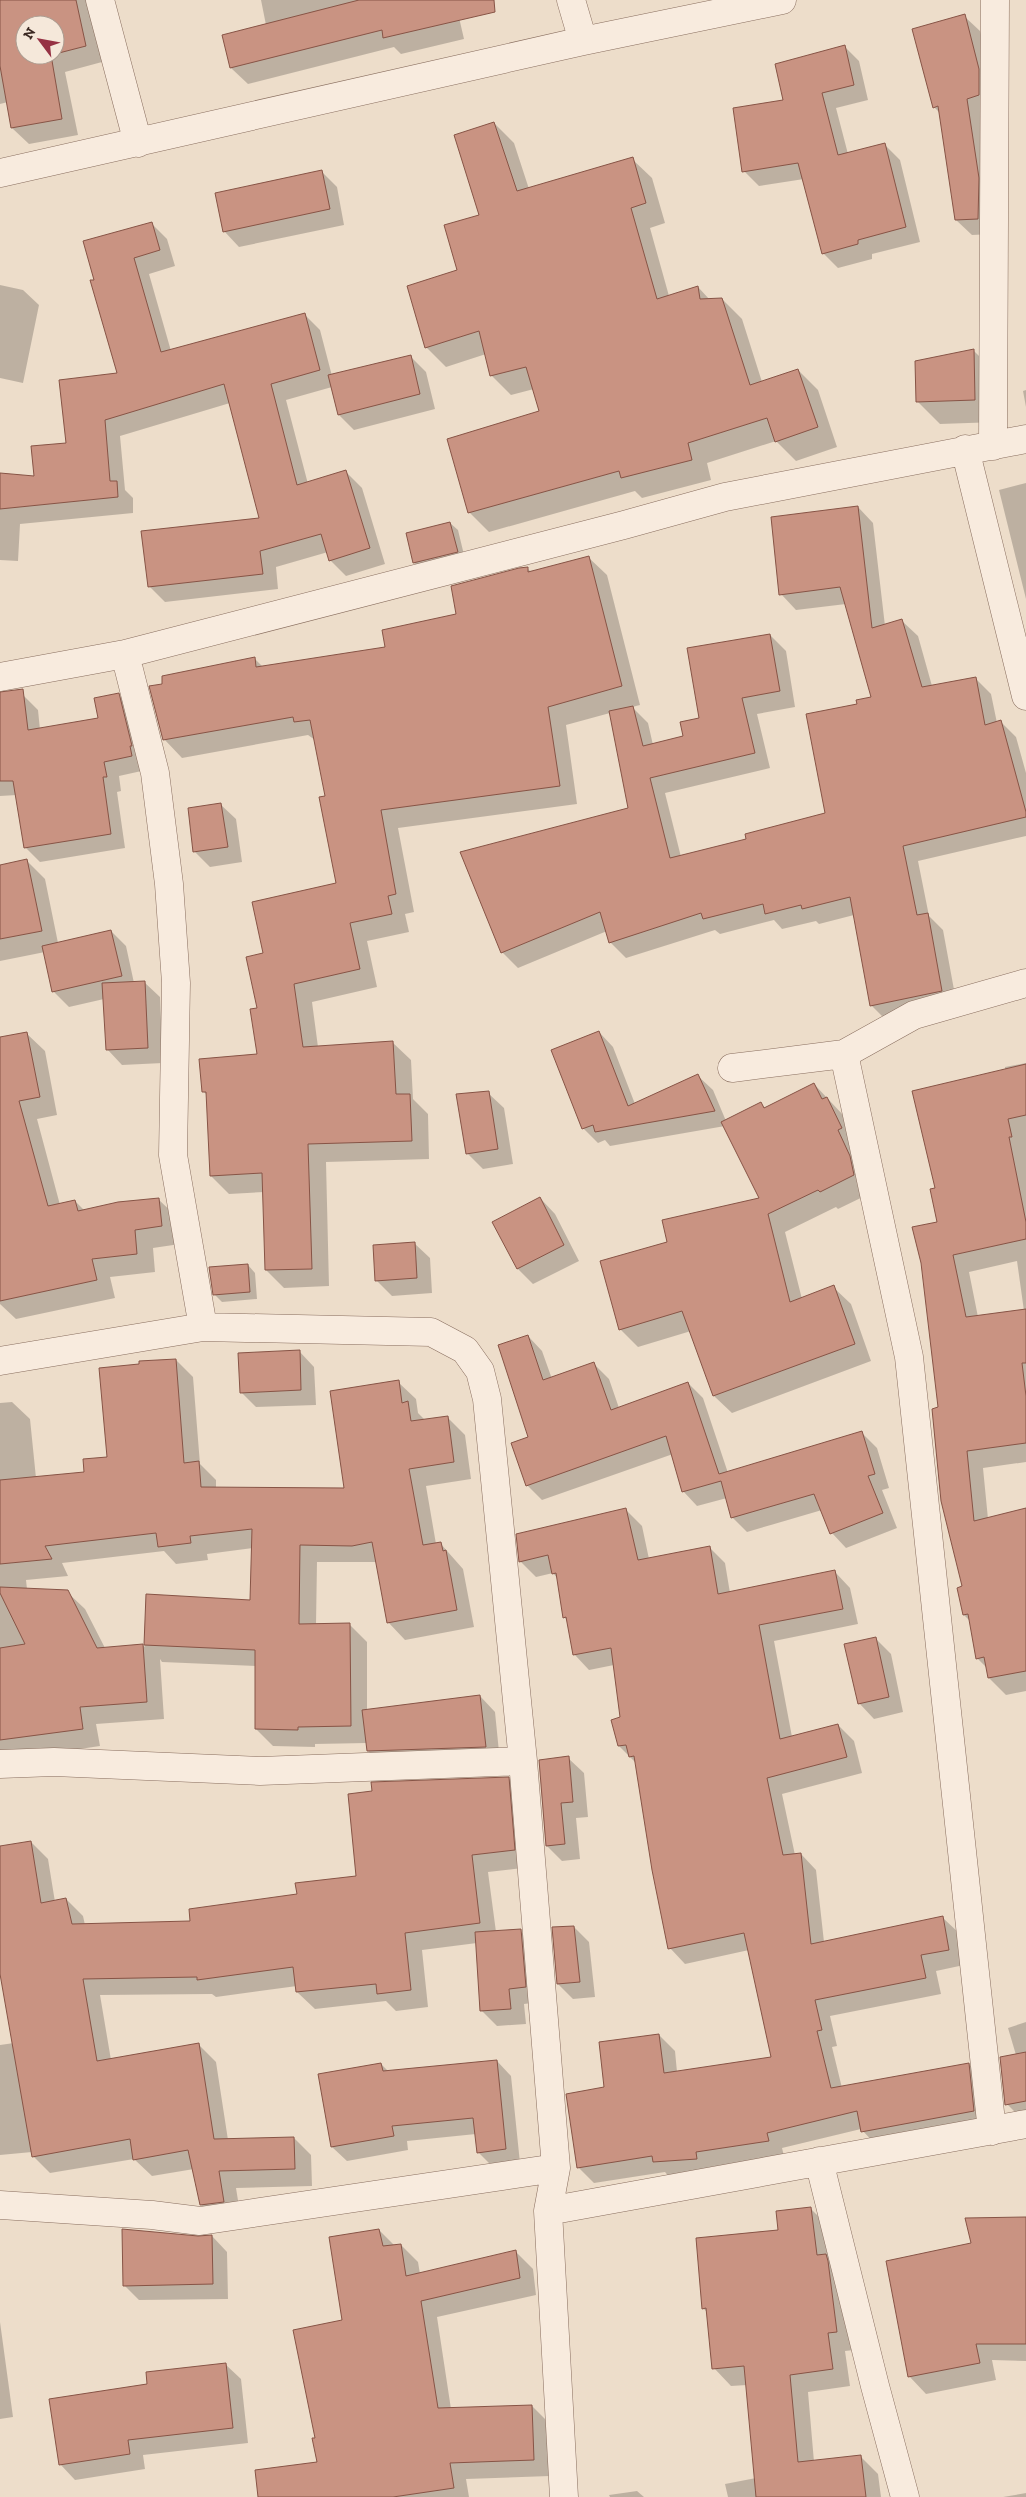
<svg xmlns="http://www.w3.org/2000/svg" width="1026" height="2497" font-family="'Zilla Slab',serif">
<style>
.shadow{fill:#0003;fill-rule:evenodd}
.building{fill:#c99382;stroke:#875446}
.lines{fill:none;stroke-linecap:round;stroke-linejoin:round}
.minor-casing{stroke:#896e5f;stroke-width:29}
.minor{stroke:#f8ebde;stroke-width:28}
</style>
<rect width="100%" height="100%" fill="#edddca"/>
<!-- shadow -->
<path class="shadow" d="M0,0H89L102,62L65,72L78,135L29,144L12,128L8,102L0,104ZM25,25H55V55H25Z
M261,0H455L464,39L401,54L394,47L248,84L231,68L266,25Z
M964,16L980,31L994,85L993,234L972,235L956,220L941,114L934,107Z
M844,46L859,61L868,100L836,108L848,154L885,145L900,160L920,242L872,254V259L838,268L823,253L804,179L759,186L744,171L784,101Z
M494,123L514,143L529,189L632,159L652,178L665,223L650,228L669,296L698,287L710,300L722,299L742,319L762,382L798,370L818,390L837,447L796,461L776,441L707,463L711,480L642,498L635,491L489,532L469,512L540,412L534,389L511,395L491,375L486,354L446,367L426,347L480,215Z
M321,171L337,187L344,225L239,247L224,231Z
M151,223L167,239L175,266L149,274L171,351L304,314L320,330L332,376L410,356L426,372L435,409L354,430L339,415L332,387L286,400L308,484L346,472L362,488L385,564L346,576L330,560L328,552L276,567L278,589L165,602L149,586L260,519L230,403L120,436L125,490L133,498V513L20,524L18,561L0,560V475L35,477L67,444L119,374L96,282Z
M0,285L23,290L39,305L23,383L0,378Z
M973,350L996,373L997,422L940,424L918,402Z
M1026,390V407L1023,391Z
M1026,483V599L999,490Z
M858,507L873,523L885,626L902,621L918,636L932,686L975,678L991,694L997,723L1001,722L1016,737L1026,773V836L918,861L929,916L943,930L957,1006L887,1021L871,1005L854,915L819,924L816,921L782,929L774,920L720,934L715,930L626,958L610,942L607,931L518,968L502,952L629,809L610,713L566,725L577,804L398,828L414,912L405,914L409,932L367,941L377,987L312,1002L318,1047L392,1042L411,1060L413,1099L428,1114L429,1159L326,1162L329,1286L284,1288L266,1270L264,1192L229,1194L211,1176L208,1096L204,1092L258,1055L259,1009L264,954L337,884L326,797L315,740L308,735L182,758L164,739L254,658L263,667L387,648L457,615L527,568L531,572L588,557L607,575L640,705L632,707L648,723L653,745L684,737L770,635L786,651L795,707L757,714L770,768L665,793L681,857L748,840L827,814L858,705L873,698L846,604L796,610L781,594Z
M450,523L458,530L465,559L422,570L414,563L407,534Z
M118,694L133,709L146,770L119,776L121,791L117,792L125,848L40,862L25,847L17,795L0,796V699L23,695L38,710L40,730L100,719Z
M220,804L236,819L242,862L210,867L195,852Z
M27,861L45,879L58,943L111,931L126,946L134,983L144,982L160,997L163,1063L122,1065L107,1049L104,999L69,1007L53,991L45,952L0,961V866Z
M599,1032L613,1047L635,1104L698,1076L713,1090L726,1121L761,1103L765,1108L814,1084L844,1116L871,1193L838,1209L836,1207L785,1232L802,1299L833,1287L851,1304L871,1361L732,1413L714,1396L691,1331L638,1347L620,1329L668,1243L760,1199L725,1126L610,1146L605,1140L598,1143L583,1128Z
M26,1033L45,1051L57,1115L37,1119L60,1205L75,1201L85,1211L158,1199L177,1217L180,1244L153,1248L155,1272L110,1277L115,1298L16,1319L0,1304V1038Z
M1026,1063V1462L983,1468L988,1519L1026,1510V1691L1006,1695L989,1678L988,1669L977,1658L970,1621L964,1615V1587L939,1408V1223L936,1189L1005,1070V1067ZM1017,1261L1024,1311L978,1317L969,1272Z
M488,1093L504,1108L513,1164L483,1169L468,1154L458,1095Z
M540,1198L555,1214L579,1261L533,1284L518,1269L494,1222Z
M414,1243L430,1258L432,1293L392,1296L376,1280Z
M248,1265L255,1273L257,1299L222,1302L214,1294Z
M528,1336L542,1351L552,1379L594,1364L609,1379L619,1408L688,1383L703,1398L728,1473L862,1433L877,1448L889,1488L882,1490L897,1528L846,1548L832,1533L822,1510L747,1532L732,1517L727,1498L697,1506L683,1491L673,1454L542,1500L527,1485L530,1438Z
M299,1351L314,1367L316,1405L256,1407L241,1392Z
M176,1360L193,1377L200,1464L216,1480V1489L345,1490L398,1382L416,1399L418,1413L425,1420L447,1417L465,1435L471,1479L426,1486L436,1544L440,1543L463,1569L474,1627L405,1640L388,1622L377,1562H317L316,1625L349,1624L367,1642V1710L480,1696L495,1712L500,1762L384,1766L368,1751L367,1743L315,1744V1747L273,1746L256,1729L257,1666L162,1662L160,1659L164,1719L96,1724L100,1746L39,1755L0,1758V1403L12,1402L30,1419L36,1478L85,1473L108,1458ZM253,1548L252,1601L147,1596L145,1647L143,1645L105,1648L85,1609L67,1592L27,1589L26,1580L68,1576L62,1563L164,1551L176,1564L208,1560L207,1554Z
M626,1510L642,1526L649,1559L709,1547L725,1563L730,1593L835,1572L850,1588L858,1624L774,1641L792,1737L838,1725L854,1741L862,1773L782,1794L795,1855L801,1854L816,1870L824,1942L943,1918L959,1933L964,1965L936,1971L941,1994L830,2016L837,2046L832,2047L842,2088L969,2064L984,2080L989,2126L878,2147L861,2129L782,2148L784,2156L711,2167L712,2175L670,2178L665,2172L594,2183L579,2168L605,2088L659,2035L675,2051L677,2072L772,2058L749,1950L685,1964L670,1948L636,1763L619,1746L622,1718L614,1665L589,1670L574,1654L568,1621L564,1617L558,1579L553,1573L536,1577L520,1561Z
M875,1638L891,1654L903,1712L874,1719L859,1703Z
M568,1758L584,1773L588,1817L576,1818L580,1859L562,1861L547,1846Z
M508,1778L526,1796L531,1867L488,1872L496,1932L520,1931L536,1946L540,2002L524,2004L526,2024L497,2026L481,2010L477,1943L422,1950L428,2007L396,2011L386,2001L315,2009L297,1992V1986L216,1997L212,1994L100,1995L111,2060L199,2045L216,2062L228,2140L294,2138L311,2155L312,2186L236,2188L241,2219L218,2222L201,2205L194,2169L152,2176L134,2159L50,2173L33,2156L32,2152L0,2155V2045L14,2043L0,1972V1847L31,1842L48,1859L55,1902L66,1899L83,1916L85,1925L191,1922L298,1895L357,1877Z
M574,1927L589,1942L595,1997L573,1999L558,1984Z
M1026,2022V2119L1023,2120L1006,2103L1016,2055L1008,2028Z
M497,2061L511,2076L520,2163L493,2167L479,2153L476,2134L407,2141L408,2150L347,2161L332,2147L381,2064L389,2072Z
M810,2208L828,2226L854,2350L845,2351L850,2386L808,2392L814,2462L860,2456L878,2474L881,2497H728L725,2484L756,2478L747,2385L731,2386L714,2368L708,2313L703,2308L779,2231Z
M1026,2219V2361L992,2360L996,2380L926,2394L909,2376L972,2244Z
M379,2230L395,2246L401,2245L418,2262L420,2274L516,2252L533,2269L536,2295L437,2317L451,2409L532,2406L549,2423L550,2476L466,2479L469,2497H260L319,2463L316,2439L343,2321Z
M212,2236L227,2252L228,2299L139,2300L124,2285L198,2238Z
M0,2322L13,2417L0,2419Z
M225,2364L241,2379L248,2443L143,2455L145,2469L75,2480L60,2464Z
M637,2491L644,2497H610L609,2495Z
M1026,2493V2497H1003Z"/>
<!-- building -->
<path class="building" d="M0,0H76L86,46L55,54V25H25V55H51L62,119L11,128L0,66Z
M359,0H494L495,12L383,38L382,30L230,68L222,35Z
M965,14L979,69V95L967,99L979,178L978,219L955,220L938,106L933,108L912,29Z
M845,45L854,85L822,93L838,155L885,143L906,227L858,240V244L822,254L798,163L742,172L733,108L783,100L775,64Z
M494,122L517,191L633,157L646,203L631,208L657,299L698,286L700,299L722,298L750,385L798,369L818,427L775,442L767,418L688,443L692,460L621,478L619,471L468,513L447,439L539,411L526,367L490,376L479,331L425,348L407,286L457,270L444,225L479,215L454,135Z
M322,170L330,209L223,232L215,193Z
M152,222L160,250L134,258L161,352L305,313L320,370L271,384L297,485L346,470L370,548L329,561L321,534L260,551L263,574L148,587L141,531L259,518L224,384L105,420L110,481H117L118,497L0,509V473L34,476L31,446L66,443L59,380L117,373L90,280H94L83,241Z
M974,349L975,400L916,402L915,361Z
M411,355L420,394L338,415L328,375Z
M858,506L872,628L902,619L922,687L976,677L985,725L1001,720L1026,812V817L903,846L917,915L928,913L942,991L870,1006L850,897L802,909L801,905L765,914L763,904L703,919L701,913L609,943L600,912L501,953L460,852L628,808L609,711L633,706L643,746L683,736L680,722L699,718L687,648L770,634L780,691L742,698L755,753L650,778L670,858L746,839L745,834L825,813L806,714L857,704L856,700L871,697L840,587L779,595L771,517Z
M450,522L458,552L413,563L406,533Z
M589,556L622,686L548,707L560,786L381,810L396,894L388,896L392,914L350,923L360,969L294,984L303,1047L393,1041L396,1094H410L412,1141L308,1144L312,1269L265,1270L262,1173L210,1176L206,1092H202L199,1059L257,1054L250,1009L257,1008L246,957L263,953L252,902L336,883L319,797L325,796L310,720L294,722L293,717L163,740L149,686L162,684V676L255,657L256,667L385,647L382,630L456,614L451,586L519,568L528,567V572Z
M23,689L28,730L98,718L94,698L119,693L132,746H130L132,756L104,762L107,777H103L111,834L24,848L13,781H0V692Z
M221,803L228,847L193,852L188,808Z
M27,859L42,931L0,939V865Z
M111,930L122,976L52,992L42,946Z
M145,981L148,1048L106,1050L102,983Z
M599,1031L628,1106L698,1074L715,1111L595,1132L593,1125L582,1129L551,1050Z
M27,1032L40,1097L19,1101L48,1206L75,1200L78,1211L118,1202L159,1198L162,1226L135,1230L137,1254L92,1259L97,1280L0,1301V1037Z
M1026,1064V1115L1008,1119L1012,1137H1009L1026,1222V1239L953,1255L966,1317L1026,1309V1363H1022L1026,1396V1443L967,1451L974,1521L1026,1508V1671L988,1678L984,1657L976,1659L968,1614L963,1615L957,1588L962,1586L941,1501L932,1409L938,1407L921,1263L912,1227L937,1222L930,1189L935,1188L912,1091Z
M814,1083L822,1099L827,1097L842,1128L838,1130L850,1156L854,1175L820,1192L818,1190L768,1214L790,1302L834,1285L855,1344L713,1396L682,1311L619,1330L600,1261L667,1242L662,1220L759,1198L721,1122L761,1102L764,1108Z
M489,1091L498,1149L466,1154L456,1094Z
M540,1197L564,1245L517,1269L492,1222Z
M415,1242L417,1278L375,1281L373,1245Z
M248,1264L250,1292L213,1295L209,1267Z
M528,1335L543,1380L594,1362L611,1410L688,1382L719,1474L862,1431L875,1474L868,1476L883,1513L830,1534L814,1494L731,1518L721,1481L682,1492L666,1436L526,1486L511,1443L528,1437L498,1345Z
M300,1350L301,1390L240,1393L238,1353Z
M176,1359L184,1463L199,1461L201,1487L344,1488L330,1391L399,1380L402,1403L408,1401L411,1421L448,1416L454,1462L409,1469L423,1545L441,1542L443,1551L446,1550L457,1610L387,1623L372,1542L352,1546L300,1545L299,1624L350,1623L351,1726L298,1727V1730L255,1729V1650L144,1645L146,1594L250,1600L252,1529L190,1536L191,1543L158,1547L156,1533L45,1546L52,1559L0,1564V1480L84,1472L83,1459L107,1457L99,1368L139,1364V1361Z
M626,1508L638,1560L710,1546L718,1594L835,1570L843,1609L759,1625L780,1739L838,1724L847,1757L767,1778L783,1855L801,1853L811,1944L943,1916L949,1950L921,1955L926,1978L815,2000L822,2030L817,2031L831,2088L969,2063L974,2111L861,2132L857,2111L767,2133L769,2141L696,2152L697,2159L653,2162L652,2156L577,2168L566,2094L604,2087L599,2042L659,2034L664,2073L771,2057L744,1933L668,1949L652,1870L634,1756L629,1757L626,1745L618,1746L611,1720L620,1717L611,1648L573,1655L566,1617L563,1618L556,1573L552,1574L548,1555L519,1562L516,1534Z
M0,1587L68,1590L97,1648L143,1644L147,1702L80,1707L83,1729L0,1740V1648L25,1644L0,1593Z
M876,1637L889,1697L858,1704L844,1644Z
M480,1695L486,1747L367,1751L362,1710Z
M569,1756L573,1802L561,1803L565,1844L546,1846L539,1760Z
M509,1777L515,1850L472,1855L480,1923L405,1933L411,1990L377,1994L376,1984L296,1992L293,1967L197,1980V1977L83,1979L97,2061L199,2043L214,2139L294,2137L295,2169L219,2171L224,2202L200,2205L188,2150L133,2160L130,2139L32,2157L0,1974V1846L31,1841L41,1903L66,1898L72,1924L190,1921L189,1909L297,1894L295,1883L356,1876L348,1794L372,1791L371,1782Z
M574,1926L580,1982L557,1984L552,1927Z
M521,1929L526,1987L509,1989L511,2009L480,2011L475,1932Z
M1026,2052V2101L1005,2105L1000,2057Z
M497,2060L506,2149L477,2153L473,2118L392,2126L394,2136L331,2147L318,2074L381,2063L383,2071Z
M811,2207L817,2255L826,2254L828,2261L837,2332L828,2333L833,2369L790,2375L798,2462L861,2455L866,2497H756L744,2366L712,2369L706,2308L702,2309L696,2238L778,2230L776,2211Z
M1026,2217V2344H976L980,2363L908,2377L886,2261L971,2243L965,2218Z
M122,2229L198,2236L212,2235L213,2284L123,2286Z
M379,2229L383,2246L401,2244L406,2276L516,2250L520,2278L421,2301L438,2408L532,2405L534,2460L450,2463L454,2488L393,2497H258L255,2470L317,2462L312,2438H315L293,2330L342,2320L329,2237Z
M226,2363L233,2428L128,2440L130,2454L59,2465L49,2399L147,2384L146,2372Z"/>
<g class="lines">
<defs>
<path id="minor" d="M100,0L138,143
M571,0L583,41
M0,173L583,41L782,0
M993,446L995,0
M965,449L1026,696
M125,654L155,773L169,884L176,983L173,1155L203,1327
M0,677L125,654L624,525L725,497L1026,439
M844,1054L909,1357L992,2131
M732,1068L844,1054L914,1015L1026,983
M0,1361L203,1327L431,1332L465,1350L480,1371L487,1399L523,1761L556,2168L548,2211L564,2497
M0,1764L54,1762L260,1771L523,1761
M819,2161L875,2386L905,2497
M0,2205L152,2215L200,2221L556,2168
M548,2211L1026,2124"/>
</defs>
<!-- minor casing -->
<use href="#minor" class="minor-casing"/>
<!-- minor -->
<use href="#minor" class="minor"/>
</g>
<!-- north arrow -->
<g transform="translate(40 40) rotate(302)"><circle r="24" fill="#f5e8da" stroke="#ab9c90"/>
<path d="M0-4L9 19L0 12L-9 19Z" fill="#963244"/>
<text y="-8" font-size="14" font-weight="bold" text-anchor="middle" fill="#3b2922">N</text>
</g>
</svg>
